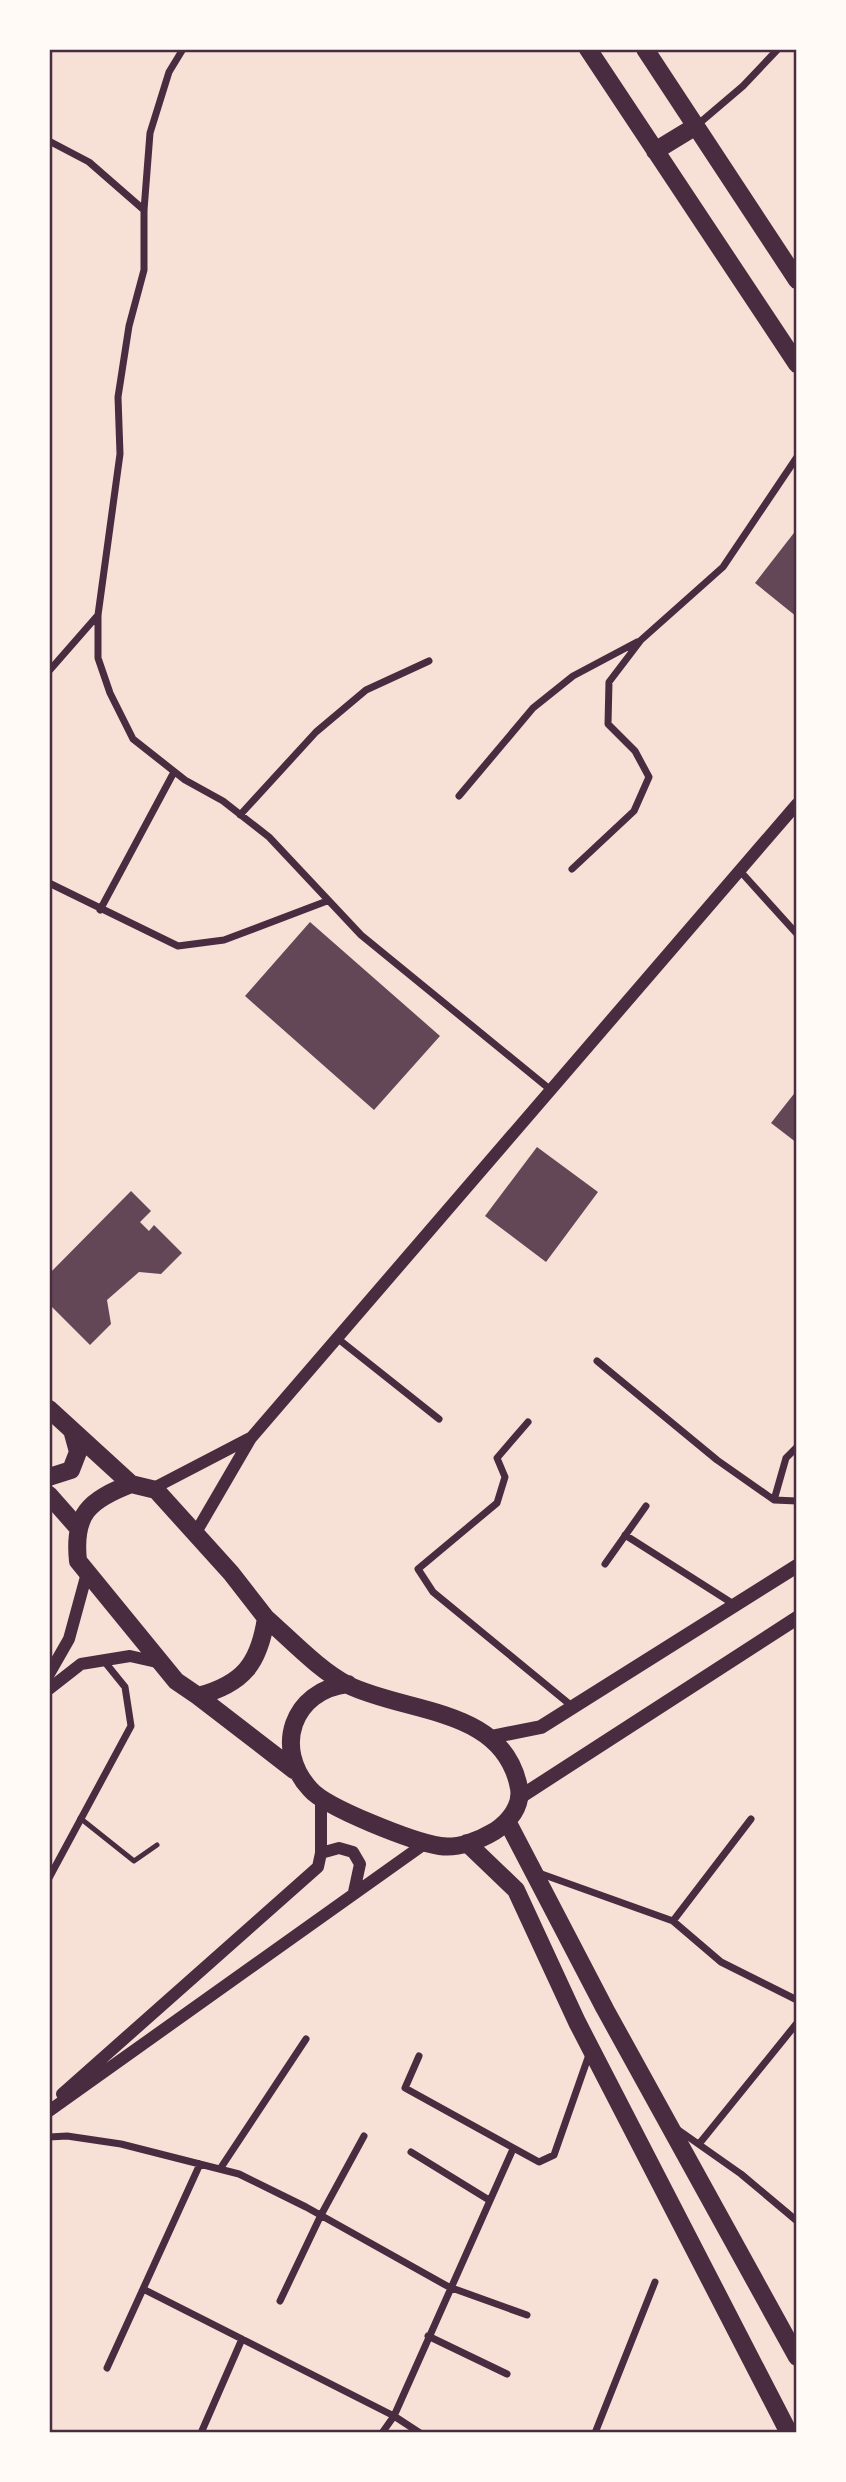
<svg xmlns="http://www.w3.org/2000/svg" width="846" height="2482" font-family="'PT Sans',sans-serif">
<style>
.building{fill:#644757}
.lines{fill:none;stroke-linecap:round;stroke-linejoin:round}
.service{stroke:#4a2c40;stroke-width:5}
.minor{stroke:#4a2c40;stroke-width:7}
.tertiary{stroke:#4a2c40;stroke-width:12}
.secondary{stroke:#4a2c40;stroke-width:14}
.primary{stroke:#4a2c40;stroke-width:18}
.neatline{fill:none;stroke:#4a2c40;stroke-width:2.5}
</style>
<rect width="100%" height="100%" fill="#f7e1d7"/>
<!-- building -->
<path class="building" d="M797,529V617L755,583Z
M310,922L440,1036L374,1110L245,996Z
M797,1090V1143L771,1123Z
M537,1147L598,1192L546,1262L485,1216Z
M131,1191L151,1211L140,1222L149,1231L154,1225L182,1253L161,1274L139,1272L107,1300L111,1324L90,1345L49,1304V1274Z"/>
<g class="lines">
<!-- service -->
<path class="service" d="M80,1818L134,1861L157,1845"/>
<!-- minor -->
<path class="minor" d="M183,49L169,72L150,133L144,210V270L129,326L118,397L120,454L98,615V658L110,693L133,739L185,780L223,801L269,837L361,935L552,1091
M696,126L743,86L778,49
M49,141L89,162L144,210
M49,671L98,615
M459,796L533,708L573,676L637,642
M240,815L316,732L366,690L429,661
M572,869L634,811L649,777L635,751L608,724L609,682L641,640L723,567L797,457
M741,872L797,934
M49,883L178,946L224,940L327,901
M100,910L174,772
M337,1338L439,1419
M597,1361L717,1460L774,1500L797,1501
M528,1422L497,1458L505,1477L497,1503L418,1569L433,1592L573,1707
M774,1500L786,1458L797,1447
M625,1535L735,1605
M605,1564L646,1506
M536,1872L673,1921L721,1962L797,2000
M49,1878L131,1726L125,1687L104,1661
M673,1921L751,1819
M419,2056L405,2088L539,2162L554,2155L590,2052
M677,2129L741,2174L797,2221
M49,2137L67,2136L121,2144L239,2174L306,2207L449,2287L527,2315
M699,2144L797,2023
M411,2152L489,2200
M220,2169L306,2039
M143,2289L394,2416L420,2433
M280,2301L321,2215L364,2136
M428,2336L507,2374
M107,2368L200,2164
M201,2433L242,2339
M382,2433L394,2416L513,2149
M595,2433L655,2282"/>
<!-- tertiary -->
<path class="tertiary" d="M152,1489L250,1438
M195,1534L251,1438L797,804
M49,1674L69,1639L87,1573
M49,1689L81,1664L130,1656L161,1663
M321,1853L339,1848L353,1852L360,1864L354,1892
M62,2094L318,1867L321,1853V1797
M49,2111L427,1842"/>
<!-- secondary -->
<path class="secondary" d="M491,1737L541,1727L797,1566
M520,1797L797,1618"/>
<!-- primary -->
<path class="primary" d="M588,49L797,364
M645,49L797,280
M655,151L696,126
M49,1409L131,1484
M49,1477L71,1470L78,1452L72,1430
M131,1484L156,1490L231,1573L266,1618C259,1664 243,1684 198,1696L176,1681L78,1561C73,1514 89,1500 131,1484Z
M49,1495L79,1529
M266,1618C290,1639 320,1671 348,1685C408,1714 504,1707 519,1788C522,1806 509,1822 495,1831C480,1840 458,1849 440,1846C414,1842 326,1808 310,1789C273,1749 292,1690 348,1684
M198,1696L294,1770
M508,1823L605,2009L797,2357
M467,1843L516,1890L577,2022L789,2433"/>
</g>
<!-- border -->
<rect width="846" height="2482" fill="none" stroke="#fffaf5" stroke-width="102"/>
<rect x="51" y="51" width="744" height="2380" class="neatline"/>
</svg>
